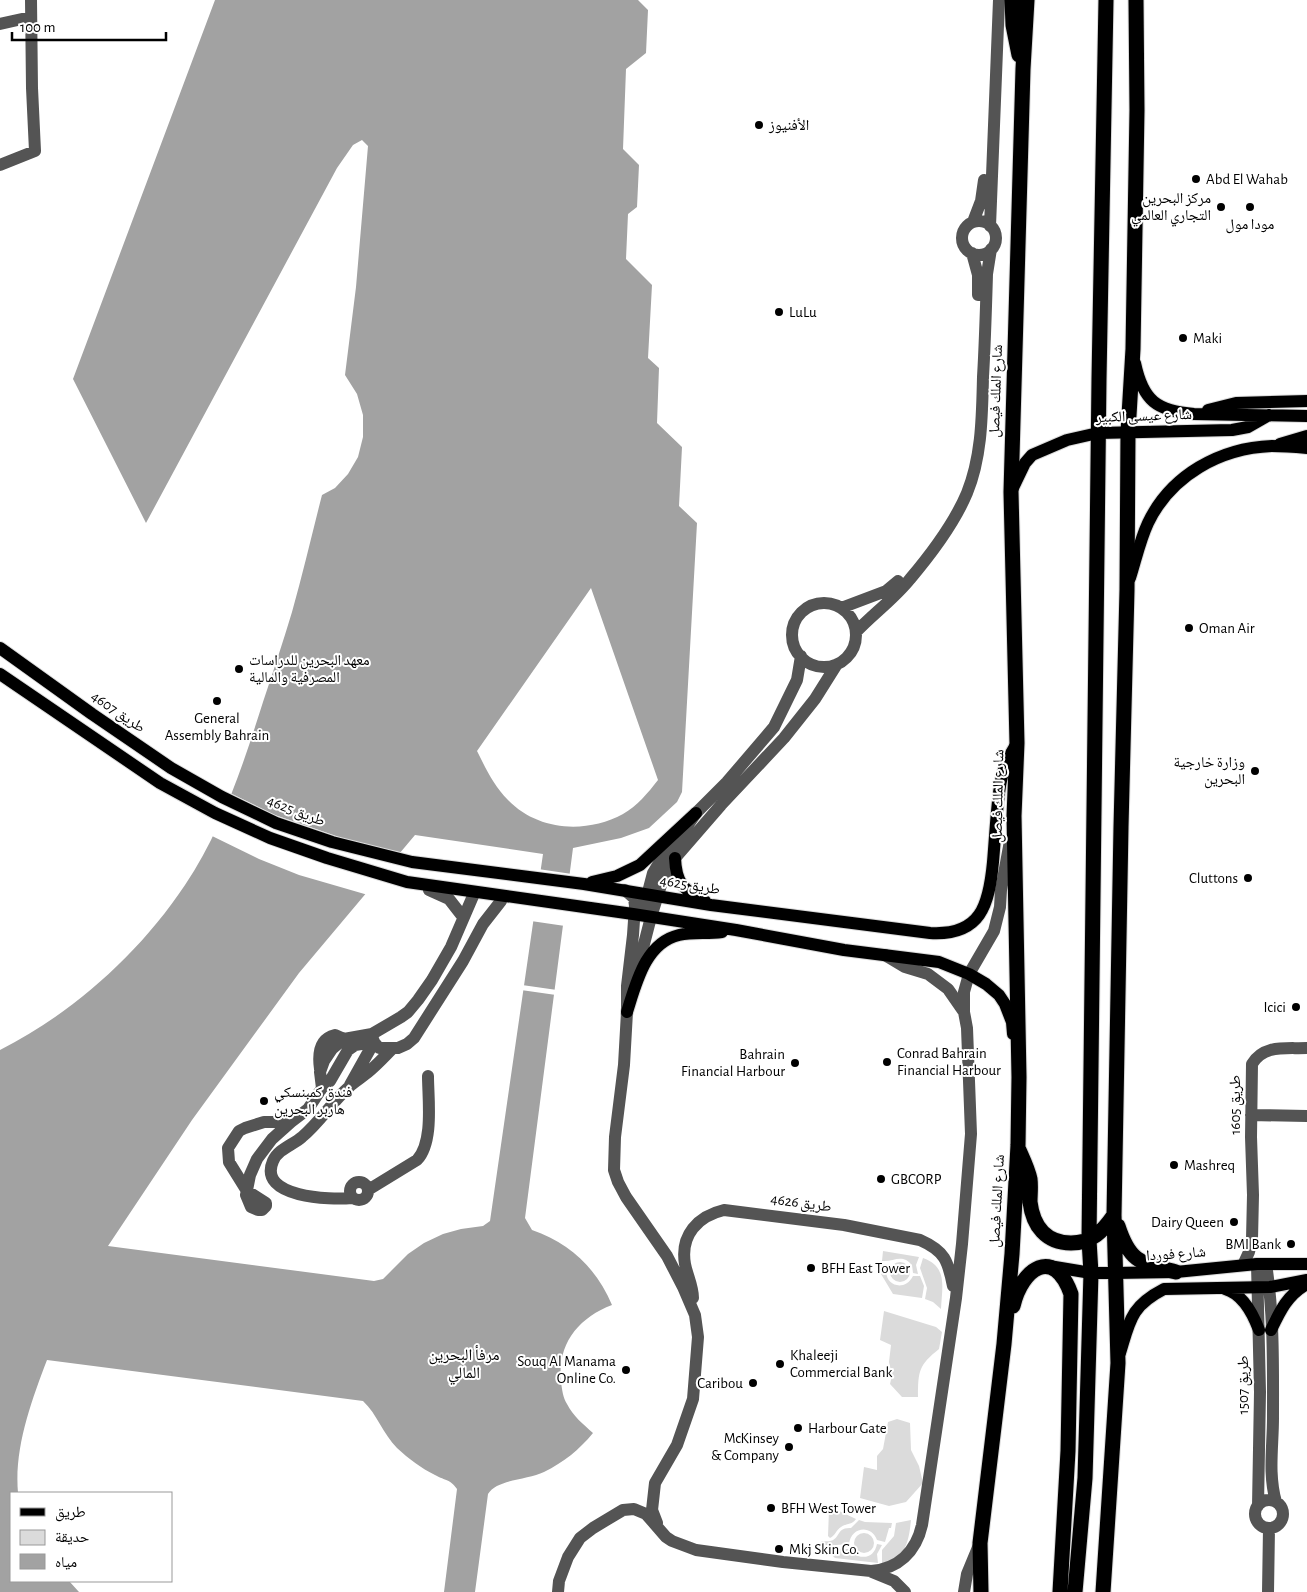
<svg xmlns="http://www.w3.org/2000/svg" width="1307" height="1592" font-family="'Alegreya Sans','Noto Naskh Arabic',sans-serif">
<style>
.green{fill:#dbdbdb}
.water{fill:#a2a2a2;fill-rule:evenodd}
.pier{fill:#fff}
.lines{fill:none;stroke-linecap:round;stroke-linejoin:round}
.major-casing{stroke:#dbdbdb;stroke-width:14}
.highway-casing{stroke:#dbdbdb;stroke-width:17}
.minor{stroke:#545454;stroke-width:12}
.major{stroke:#000;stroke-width:12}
.highway{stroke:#000;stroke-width:15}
.poi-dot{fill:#000;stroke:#fff;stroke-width:2}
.labels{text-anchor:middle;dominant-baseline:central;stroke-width:4;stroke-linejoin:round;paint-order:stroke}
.poi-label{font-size:15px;fill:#000;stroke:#fff;text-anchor:start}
.street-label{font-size:15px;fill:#000;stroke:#fff}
.neighbourhood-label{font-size:16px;fill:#000;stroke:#fff}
</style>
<rect width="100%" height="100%" fill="#fff"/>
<!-- green -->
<path class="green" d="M883,1251L919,1257L916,1265L918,1274L913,1273L912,1265C902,1253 894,1262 882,1261Z
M923,1258C948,1267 942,1287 941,1309L933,1302L925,1299L927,1288L920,1268Z
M890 1272a10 10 0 1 1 20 0a10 10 0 1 1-20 0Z
M882,1264L888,1265C880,1284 904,1294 913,1276H920L924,1286L922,1298L893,1294L881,1274Z
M884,1311L936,1327L942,1332L939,1349C919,1365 918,1371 918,1397H902L890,1384L892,1375L889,1362L891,1345L880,1340Z
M897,1419L910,1423L911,1450L919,1466L923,1483L906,1502L889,1506L860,1498L864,1467L877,1470V1456L883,1449L888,1422Z
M831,1509L837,1510L856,1519C852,1525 847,1523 841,1527C836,1530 835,1536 830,1538L828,1536L829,1510Z
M859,1520L865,1522L892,1523L891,1528H889L885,1542L877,1540C871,1524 851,1527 849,1544L836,1545L829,1549L820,1543L822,1541C843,1544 833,1527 851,1528Z
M911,1520C909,1540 906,1560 882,1563V1550L894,1536L896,1523Z
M854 1543a10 10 0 1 1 20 0a10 10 0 1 1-20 0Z
M877,1544L882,1545L877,1554L878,1563L835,1558L829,1552L840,1549H850L858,1556C868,1559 875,1554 877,1544Z"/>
<!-- water -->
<path class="water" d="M215,0H638L648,10L646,53L626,69L623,149L639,165L637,207L628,214L626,259L652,285L648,358L659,368L657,423L682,447L679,506L697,523L682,792L677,802L649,828L621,838L573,848L525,1218L532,1230C570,1243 597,1269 612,1305C578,1318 557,1344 561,1382C562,1389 563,1398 567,1404C573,1416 583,1424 593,1433C579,1450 564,1462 544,1472C528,1480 497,1479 488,1494L475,1592H444L457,1489C450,1479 446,1481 435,1475C421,1468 409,1459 397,1448C383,1434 377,1414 363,1401L47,1360C31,1402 14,1448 18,1493H11V1581H69L79,1592H0V1050C73,1013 139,954 185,885C222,830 243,765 263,702C273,672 283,642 292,612C303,573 312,534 322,495L335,488L348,474L358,457L363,437V415L357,394L345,375L356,287L368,146L362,140L353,145L337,168L146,523L73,379ZM591,588L658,780C648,793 637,806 623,814C586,834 538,831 508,800C494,786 486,769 477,751ZM415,835L543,854L490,1221L483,1226L461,1229L443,1234L424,1243L408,1254L383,1279L374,1281L108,1246L192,1120L299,973Z"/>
<!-- pier -->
<path class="pier" d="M230,793L275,815L316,829L350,841L403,853L368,895L299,875L259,859L210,835Z
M538,869L572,874L565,926L531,921Z
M522,985L557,990L556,995L521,990Z"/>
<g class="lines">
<defs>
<path id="major" d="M1135,363C1143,401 1157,411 1194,414L1307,416
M1208,410L1236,403L1307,401
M1280,444L1307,436
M1012,490L1025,463L1032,455L1067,440L1098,433L1232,430L1248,427L1269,415
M1130,578C1136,559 1140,540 1148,523C1171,475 1220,448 1272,446C1284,446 1296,447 1307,448
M0,648L92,714L171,768L222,797L276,823L332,842L412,862L584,884L711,905L930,933C981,936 989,905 993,862C995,839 996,816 999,793C1001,774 1007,758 1017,743
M0,674L160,783L215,813L270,838L327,858L407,882L633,914L736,930L844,950L939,962L969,974L986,984L999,995L1005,1004L1012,1022L1013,1034
M675,858C676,883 683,890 705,901
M592,882L617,876L640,865L696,813
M627,1012C636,984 645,943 679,935C693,932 707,934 722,932
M1049,1266L1091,1273H1114L1176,1272L1257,1264H1307
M1225,1289C1243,1294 1253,1314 1259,1330
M1271,1330C1280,1311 1288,1294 1307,1284
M1120,1353C1130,1320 1131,1306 1164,1289L1270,1287L1307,1280"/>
<path id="highway" d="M1012,0L1013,25L1019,55
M1019,1150C1023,1159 1028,1169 1030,1179C1031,1187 1030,1194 1030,1202C1033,1226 1046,1243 1071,1243C1092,1243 1103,1231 1114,1215
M1118,1226C1130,1263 1141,1263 1176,1272
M1013,1306C1022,1268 1054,1246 1071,1294L1068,1451L1060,1592
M981,1592L980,1543L1004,1344L1012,1254L1018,1145L1019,1077L1014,816L1017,743L1011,492L1023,69L1027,0
M1075,1592L1085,1478L1091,1273L1089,1240L1099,379L1106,0
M1103,1592L1118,1363L1114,1215L1121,827L1127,590L1128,432L1133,349L1137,110L1136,0"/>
</defs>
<!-- major casing -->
<use href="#major" class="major-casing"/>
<!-- highway casing -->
<use href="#highway" class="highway-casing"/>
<!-- minor -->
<path class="minor" d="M0,24L31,17
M0,165L35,151L32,88L31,0
M962 238a17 17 0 1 1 34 0a17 17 0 1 1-34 0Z
M973,222L981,201L984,180
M990,226L999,0
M972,253L978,275V295
M792 635a32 32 0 1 1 64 0a32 32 0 1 1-64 0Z
M841,608L886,591L898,581
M856,632C873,614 894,599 910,579C932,553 954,524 967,493C982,456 982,416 983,377C985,343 986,308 987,274L991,249
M429,890L449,899L463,917
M625,890L634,898L635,906L633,935L627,986V1012L624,1065L615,1137L614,1170L618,1182L626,1197L667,1256L683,1287L695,1315L698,1337L693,1399L677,1445L655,1483L652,1510L657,1523
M642,915L653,873L665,853L683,832L696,813L727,782L774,727L797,680L801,656
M636,975L651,917L663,879L675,858L721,805L784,738L815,699L837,664
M964,1012V992L969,974L994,931L1000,907L1001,890L1010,841
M320,1069C318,1055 319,1039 335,1035L344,1039
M350,1085L374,1042L373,1039
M322,1088L320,1072L324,1061L332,1049L344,1039L372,1034L401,1017L408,1012L418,1000L432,980L451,947L473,896
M1251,1115L1307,1116
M291,1122H264L245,1128L239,1131L228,1148L229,1162L247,1191L266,1203V1206L262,1210H258L251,1207L246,1195L250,1175L257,1159L272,1139L291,1122L308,1109L322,1088L330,1081L348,1050L355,1045L374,1042L379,1048H398L407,1044L414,1038L463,961L483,924L501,901
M350 1191a9 9 0 1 1 18 0a9 9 0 1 1-18 0Z
M368,1190L417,1160C434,1142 428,1099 428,1076
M352,1198C331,1200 257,1198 273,1161C278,1149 293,1145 302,1137C320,1122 332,1102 349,1087C354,1082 361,1078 367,1073C376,1066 384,1057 392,1049
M1257,1264L1260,1392L1258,1506
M1266,1264C1274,1314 1273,1367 1273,1418C1273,1446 1268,1474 1276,1502
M1243,1265L1249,1252L1252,1239L1253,1195L1251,1137L1252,1064C1264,1044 1286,1049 1307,1048
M693,1298C693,1286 687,1275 685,1264C680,1235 698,1216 724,1210L844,1225L920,1240C945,1251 948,1261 953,1286
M1255 1514a14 14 0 1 1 28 0a14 14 0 1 1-28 0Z
M872,1572L894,1581L905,1592
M558,1592L559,1581L568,1557L580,1538L593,1528L623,1510L634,1509L646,1514L666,1537L672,1541L696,1550L783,1562L871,1571C898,1569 916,1552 922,1525L956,1298L962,1244L971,1134L967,1028L964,1012L948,989L928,974L905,967L885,955
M964,1592L967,1574L979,1545
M1268,1592L1269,1528"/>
<!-- major -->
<use href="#major" class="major"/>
<!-- highway -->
<use href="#highway" class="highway"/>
</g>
<!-- markers -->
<g class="poi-dot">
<circle cx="759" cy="125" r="5"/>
<circle cx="1196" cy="179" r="5"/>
<circle cx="1221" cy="207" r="5"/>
<circle cx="1250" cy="207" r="5"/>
<circle cx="779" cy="312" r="5"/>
<circle cx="1183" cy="338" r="5"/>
<circle cx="1189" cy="628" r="5"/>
<circle cx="239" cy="669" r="5"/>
<circle cx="217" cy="701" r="5"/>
<circle cx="1255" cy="771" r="5"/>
<circle cx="1248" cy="878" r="5"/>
<circle cx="1296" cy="1007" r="5"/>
<circle cx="887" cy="1062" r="5"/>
<circle cx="795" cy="1063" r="5"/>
<circle cx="264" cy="1101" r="5"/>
<circle cx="1174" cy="1165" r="5"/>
<circle cx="881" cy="1179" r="5"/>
<circle cx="1234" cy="1222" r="5"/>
<circle cx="1291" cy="1244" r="5"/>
<circle cx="811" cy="1268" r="5"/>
<circle cx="780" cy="1364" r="5"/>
<circle cx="626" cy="1370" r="5"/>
<circle cx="753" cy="1383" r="5"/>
<circle cx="798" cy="1428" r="5"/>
<circle cx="789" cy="1447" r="5"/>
<circle cx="771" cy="1508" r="5"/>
<circle cx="779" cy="1549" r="5"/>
</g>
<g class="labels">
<!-- poi labels -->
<g class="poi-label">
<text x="769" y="125">الأفنيوز</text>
<text x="1206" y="179">Abd El Wahab</text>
<text x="1211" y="198" text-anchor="end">مركز البحرين<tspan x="1211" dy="17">التجاري العالمي</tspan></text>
<text x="1250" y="224" text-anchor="middle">مودا مول</text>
<text x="789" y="312">LuLu</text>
<text x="1193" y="338">Maki</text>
<text x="1199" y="628">Oman Air</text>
<text x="249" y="660">معهد البحرين للدراسات<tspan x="249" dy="17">المصرفية والمالية</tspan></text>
<text x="217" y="718" text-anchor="middle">General<tspan x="217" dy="17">Assembly Bahrain</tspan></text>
<text x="1245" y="762" text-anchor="end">وزارة خارجية<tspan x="1245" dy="17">البحرين</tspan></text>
<text x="1238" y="878" text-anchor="end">Cluttons</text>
<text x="1286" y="1007" text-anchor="end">Icici</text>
<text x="897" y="1053">Conrad Bahrain<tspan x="897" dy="17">Financial Harbour</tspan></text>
<text x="785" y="1054" text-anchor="end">Bahrain<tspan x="785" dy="17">Financial Harbour</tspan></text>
<text x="274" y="1092">فندق كمبنسكي<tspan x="274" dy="17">هاربر البحرين</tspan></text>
<text x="1184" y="1165">Mashreq</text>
<text x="891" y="1179">GBCORP</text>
<text x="1224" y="1222" text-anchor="end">Dairy Queen</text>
<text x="1281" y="1244" text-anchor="end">BMI Bank</text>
<text x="821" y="1268">BFH East Tower</text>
<text x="790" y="1355">Khaleeji<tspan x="790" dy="17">Commercial Bank</tspan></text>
<text x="616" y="1361" text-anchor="end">Souq Al Manama<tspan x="616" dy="17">Online Co.</tspan></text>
<text x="743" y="1383" text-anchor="end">Caribou</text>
<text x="808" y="1428">Harbour Gate</text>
<text x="779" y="1438" text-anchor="end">McKinsey<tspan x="779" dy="17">&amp; Company</tspan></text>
<text x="781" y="1508">BFH West Tower</text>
<text x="789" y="1549">Mkj Skin Co.</text>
</g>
<!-- street labels -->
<g class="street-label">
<text transform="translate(996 391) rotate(-88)">شارع الملك فيصل</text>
<text transform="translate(1144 416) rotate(-2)">شارع عيسى الكبير</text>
<text transform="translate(118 712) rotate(34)">طريق 4607</text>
<text transform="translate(998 796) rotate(-89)">شارع الملك فيصل</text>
<text transform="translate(296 811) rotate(21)">طريق 4625</text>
<text transform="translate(690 885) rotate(9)">طريق 4625</text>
<text transform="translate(1235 1105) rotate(-90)">طريق 1605</text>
<text transform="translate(997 1201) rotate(-87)">شارع الملك فيصل</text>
<text transform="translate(801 1203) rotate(8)">طريق 4626</text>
<text transform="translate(1176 1254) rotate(-4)">شارع فوردا</text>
<text transform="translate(1243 1385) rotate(-90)">طريق 1507</text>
</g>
<!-- neighbourhood labels -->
<g class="neighbourhood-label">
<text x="464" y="1355">مرفأ البحرين<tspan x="464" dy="18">المالي</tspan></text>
</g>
</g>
<!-- legend -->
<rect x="10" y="1492" width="162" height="90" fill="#ffffff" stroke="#999999"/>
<rect x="20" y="1508" width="25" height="8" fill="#000000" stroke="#999999"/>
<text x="55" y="1517" font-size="15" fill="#000000">طريق</text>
<rect x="20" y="1530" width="25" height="15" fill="#dbdbdb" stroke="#999999"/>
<text x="55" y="1542" font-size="15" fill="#000000">حديقة</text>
<rect x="20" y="1554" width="25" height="15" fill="#a2a2a2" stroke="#999999"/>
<text x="55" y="1567" font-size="15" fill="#000000">مياه</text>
<!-- scale -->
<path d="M12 32v8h154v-8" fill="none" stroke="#000000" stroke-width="2.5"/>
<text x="20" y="32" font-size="15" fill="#000000" stroke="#ffffff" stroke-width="4" paint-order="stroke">100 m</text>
</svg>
